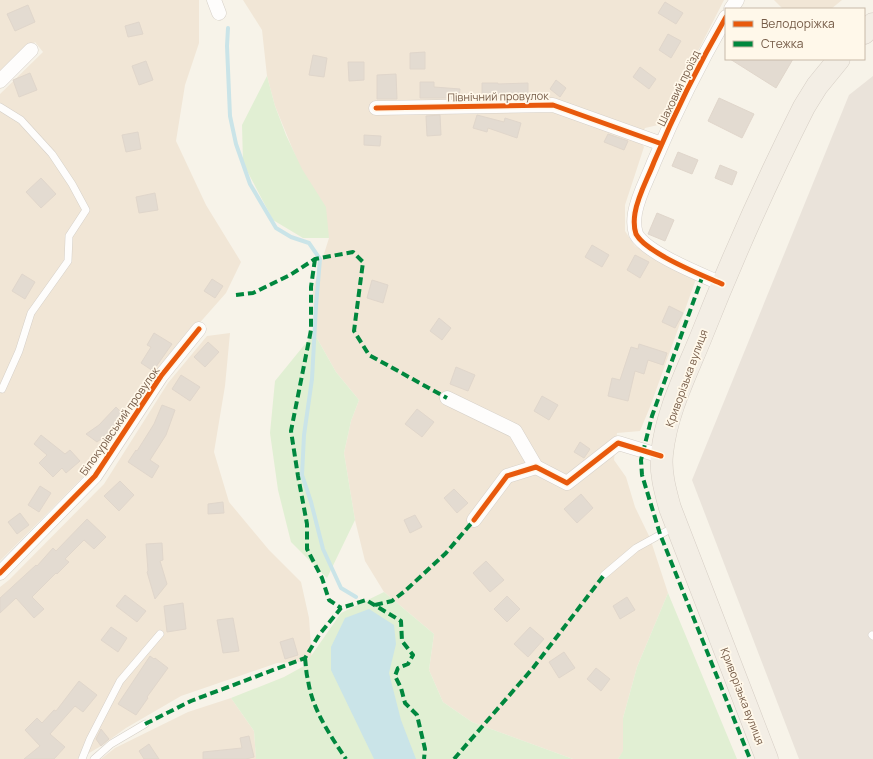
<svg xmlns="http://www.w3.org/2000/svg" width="873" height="759" font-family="Manrope,sans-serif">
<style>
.residential{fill:#f1e6d6}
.industrial{fill:#eae3da}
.green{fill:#e1efd3}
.water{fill:#cae4e8}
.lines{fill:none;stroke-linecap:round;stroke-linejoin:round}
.stream{stroke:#cae4e8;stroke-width:4}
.building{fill:#e3dbd1;stroke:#e0d6cb}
.lane-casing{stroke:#d6d0c8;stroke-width:8}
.street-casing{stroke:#d6d0c8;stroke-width:15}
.primary-casing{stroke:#d6cec5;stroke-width:23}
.lane{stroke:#fefdfc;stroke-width:7}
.street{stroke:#fefdfc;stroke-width:14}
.primary{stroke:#f3eee5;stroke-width:22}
.quiet{stroke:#00873e;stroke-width:4;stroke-dasharray:8 4;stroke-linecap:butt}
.cycleway-casing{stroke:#fff8ea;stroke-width:8}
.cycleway{stroke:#e8590c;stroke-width:5}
.labels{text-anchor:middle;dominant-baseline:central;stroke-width:3.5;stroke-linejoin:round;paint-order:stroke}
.street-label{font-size:11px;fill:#765c48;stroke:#fff8ea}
</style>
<rect width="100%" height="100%" fill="#f7f3e9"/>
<!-- residential -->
<path class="residential" d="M0,0H199V43L185,85L176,141L206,205L241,262L226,293L196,327L88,472L0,561V94L43,52L35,42L0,78Z
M243,0H724L677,92L658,125L645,128L640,140L644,147L625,205V231L635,246L696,279L650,407L640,431L617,433L614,460L626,477L635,507L650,538L668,593L637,667L623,718V752L618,759H573L472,722L443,702L429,670L434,634L384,592L365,561L355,520L344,453L351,421L359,400L336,372L314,333L313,289L329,238L275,106L267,76L262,30Z
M774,0H842L831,9H783Z
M230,333L225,386L214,452L229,502L269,550L301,582L309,618L312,661L277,663L181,696L126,728L101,746L79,759H0V587L9,580L104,484L168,383L207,336Z
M231,698L254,731L256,759H101L115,748L188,712Z"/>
<!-- industrial -->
<path class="industrial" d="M873,76V759H799L692,480L849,95Z"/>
<!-- green -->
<path class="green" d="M267,76L275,106L286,135L302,169L326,207L329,238H303L273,220L243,163L242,125Z
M314,333L336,372L359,400L351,421L344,453L355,520L327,578L291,542L278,490L270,433L275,381Z
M384,592L434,634L429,670L443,702L472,722L573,759H256L254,731L231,698L284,677L304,666L341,613Z
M668,593L737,759H618L623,751V718L637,667Z"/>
<!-- water -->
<path class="water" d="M369,609L394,625L396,644L389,673L401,720L416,759H374L331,670V647L345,618Z"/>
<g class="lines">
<!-- stream -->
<path class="stream" d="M228,28L227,46L230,116L236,144L250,184L276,228L291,237L309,243L320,259L316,306L312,379L304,435L302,475L311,502L323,549L341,588L356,597"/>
</g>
<!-- building -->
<path class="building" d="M665,2L683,13L676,24L658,13Z
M28,5L35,22L15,31L7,14Z
M139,22L143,34L128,37L125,26Z
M668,34L681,41L671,58L659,50Z
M425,52V69H410V53Z
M313,55L327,58L324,77L309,75Z
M730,59H793L776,88Z
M146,61L153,80L139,85L132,66Z
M348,62H364V80L349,81Z
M640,67L656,79L649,89L633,77Z
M30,73L37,90L19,97L13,80Z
M396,74L397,99H377V75Z
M556,80L566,88L560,97L550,89Z
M420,82H434V87L460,89L459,98H420Z
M482,83H498V84L528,83V94L482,98Z
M719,98L754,114L742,138L708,121Z
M440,115L441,135L427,136L426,116Z
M477,115L504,122L505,118L521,123L517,138L488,128L487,132L473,128Z
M138,132L141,149L126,152L122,135Z
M608,134L628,141L624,150L604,142Z
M364,135L381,136L380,146L364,145Z
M678,152L698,160L692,174L672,166Z
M720,165L737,172L732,185L715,178Z
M41,178L56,194L41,208L26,192Z
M155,193L158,210L139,213L136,197Z
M657,213L674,220L665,241L648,234Z
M592,245L609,255L602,267L585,257Z
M635,255L649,262L640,278L627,270Z
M22,274L35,282L25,299L12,291Z
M212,279L223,286L215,298L204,291Z
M372,280L388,285L383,303L367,298Z
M669,306L683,313L675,328L662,322Z
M439,318L451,328L442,340L430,331Z
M154,333L172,344L153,371L141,363L151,347L147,345Z
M208,342L219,352L205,367L194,357Z
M639,344L667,353L663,365L648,360L644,374L635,371L628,401L608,396L612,378L620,380L631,347L638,349Z
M456,367L475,375L468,391L450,384Z
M181,375L200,387L190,401L172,389Z
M542,396L558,405L549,420L534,411Z
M162,405L175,410L166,435L150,460L159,466L152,478L128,462L136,450L137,451L154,424Z
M116,407L125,416L112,431L97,442L86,434L99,425Z
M417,409L434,422L422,437L405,424Z
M41,435L65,454L70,450L80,461L66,473L62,468L53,477L39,463L47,455L34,444Z
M580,442L590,449L584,458L574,452Z
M120,481L134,495L119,511L104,496Z
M40,486L51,493L39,512L28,505Z
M454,489L468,503L457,513L444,498Z
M581,494L593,508L577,523L564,509Z
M223,502L224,513L208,514V504Z
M20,513L29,525L17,534L8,522Z
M415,515L422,527L410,533L404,520Z
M87,519L106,537L94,549L84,540L65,559L69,562L57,574L56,573L32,597L44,609L34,618L16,598L0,613V598L36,565L37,566L53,548L56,551Z
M162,543L163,560L160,561L167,584L155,599L147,572L148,571L146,544Z
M486,561L504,580L490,592L473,573Z
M125,595L146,611L137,622L116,606Z
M507,596L520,609L507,622L494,609Z
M627,597L635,610L620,619L613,606Z
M183,603L186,629L167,632L164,606Z
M233,618L239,651L223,653L217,620Z
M111,627L127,638L118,652L101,640Z
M530,627L544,639L528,657L514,644Z
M293,638L298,655L285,659L280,642Z
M564,652L575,668L559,678L549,662Z
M150,656L154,659L155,658L168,668L147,697L148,698L136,715L118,704Z
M596,668L610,679L601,691L587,679Z
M79,681L97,695L83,712L75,706L50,734L65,747L54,759H24L40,746L25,730L37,718L42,723L54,710L56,711Z
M101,729L109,739L101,746L96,739Z
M249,736L254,757L246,759H203V752L242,748L240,738Z
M149,744L159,759H144L139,751Z"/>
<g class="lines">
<defs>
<path id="lane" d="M0,107L21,120L52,154L72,184L86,210L69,236L68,261L31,313L19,351L2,389
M604,575L636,548L674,527
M872,635L873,636
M82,759L90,739L120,681L160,634
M94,759L111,744L145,724"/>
<path id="street" d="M214,0L219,13
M731,9L737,0
M0,81L31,50
M376,108L553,105L662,144
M722,284C702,275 646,253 636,234C634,228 634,219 635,213C638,195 648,178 654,162C675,112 699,64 726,17
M447,398L515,431L536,467
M474,520L507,476L536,467L567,483L618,443L661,456
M0,573L95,476L161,376L199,329"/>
<path id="primary" d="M864,33L873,24
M767,759L670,508C665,490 660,472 662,454C666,413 686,374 701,337C732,259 766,182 804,107L817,86L839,59"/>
</defs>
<!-- lane casing -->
<use href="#lane" class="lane-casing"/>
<!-- street casing -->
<use href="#street" class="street-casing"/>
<!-- primary casing -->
<use href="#primary" class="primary-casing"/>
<!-- lane -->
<use href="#lane" class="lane"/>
<!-- street -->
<use href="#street" class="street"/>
<!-- primary -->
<use href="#primary" class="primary"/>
<!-- quiet -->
<path class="quiet" d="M315,259L311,287V330L291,431L298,476L307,524V549L322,578L329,600L341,608
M703,275L652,416L641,460L642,475L660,534L750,759
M236,295L253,293L290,275L315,259L353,252L363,262L354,331L369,355L447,398
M375,605L392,601L405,591L446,553L474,520
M305,658C306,666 306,673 308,680C312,709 330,735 346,759
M145,724L191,701L305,658L319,635L341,608L366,600L401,621L402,641L413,655L408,664L398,668L395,676L401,688L405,703L417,715L425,749L424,759
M454,759L533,668L604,575"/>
<defs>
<path id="cycleway" d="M376,108L553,105L662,144
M722,284C702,275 646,253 636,234C634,228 634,219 635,213C638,195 648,178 654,162C675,112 699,64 726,17
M474,520L507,476L536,467L567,483L618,443L661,456
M0,573L95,476L161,376L199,329"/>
</defs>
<!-- cycleway casing -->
<use href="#cycleway" class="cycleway-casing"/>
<!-- cycleway -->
<use href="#cycleway" class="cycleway"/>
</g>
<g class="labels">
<!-- street labels -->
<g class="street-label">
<text transform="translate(678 88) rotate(-64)">Шаховий проїзд</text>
<text transform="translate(498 96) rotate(-1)">Північний провулок</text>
<text transform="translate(686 378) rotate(-70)">Криворізька вулиця</text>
<text transform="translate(119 421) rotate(-55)">Білокурівський провулок</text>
<text transform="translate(743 696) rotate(69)">Криворізька вулиця</text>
</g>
</g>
<!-- legend -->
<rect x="725" y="8" width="140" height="52" fill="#fff8ea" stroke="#c8baa9"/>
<rect x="733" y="21" width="20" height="6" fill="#e8590c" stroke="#c8baa9"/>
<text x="761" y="28" font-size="12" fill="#765c48">Велодоріжка</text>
<rect x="733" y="41" width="20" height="6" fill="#00873e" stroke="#c8baa9"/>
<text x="761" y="48" font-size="12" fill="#765c48">Стежка</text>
</svg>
